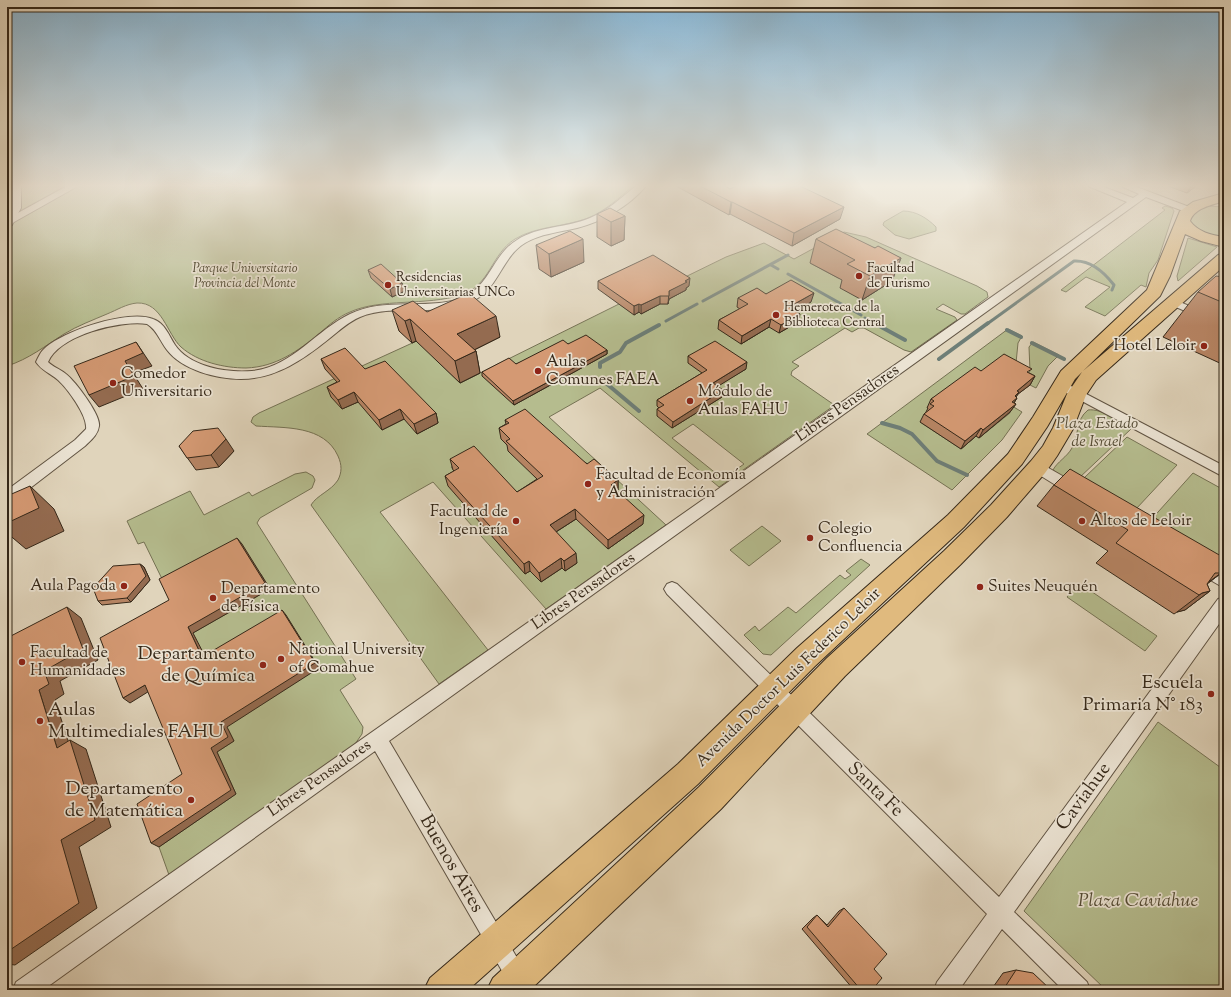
<svg xmlns="http://www.w3.org/2000/svg" width="1231" height="997" font-family="'Sorts Mill Goudy',serif">
<style>
.green{fill:#b5bc8e;stroke:#757254;fill-rule:evenodd}
.lines{fill:none;stroke-linecap:round;stroke-linejoin:round}
.stream-far1{stroke:#6e7e77;stroke-width:3}
.stream{stroke:#6e7e77;stroke-width:4}
.minor-casing{stroke:#605342;stroke-width:2}
.secondary-casing{stroke:#352819;stroke-width:2}
.primary-casing{stroke:#352819;stroke-width:2}
.minor{fill:#ebe3d3;fill-rule:evenodd}
.secondary{fill:#ebe3d3;fill-rule:evenodd}
.primary{fill:#e0ba7e;fill-rule:evenodd}
.wall{fill:#b68463;stroke:#352819}
.shaded-wall{fill:#946b50;stroke:#352819}
.building{fill:#d49973;stroke:#352819}
.poi-dot{fill:#8f2418;stroke:#ebe3d3;stroke-width:1.5}
.labels{text-anchor:middle;dominant-baseline:central;stroke-width:3.5;stroke-linejoin:round;paint-order:stroke}
.far-park-label{font-size:13px;font-style:italic;fill:#554d36;stroke:#ebe3d3}
.far-poi-label{font-size:13px;fill:#352819;stroke:#ebe3d3;text-anchor:start}
.poi-label{font-size:16px;fill:#352819;stroke:#ebe3d3;text-anchor:start}
.street-label{font-size:16px;fill:#352819;stroke:#ebe3d3}
.park-label{font-size:16px;font-style:italic;fill:#554d36;stroke:#ebe3d3}
.near-poi-label{font-size:19px;fill:#352819;stroke:#ebe3d3;text-anchor:end}
.near-street-label{font-size:19px;fill:#352819;stroke:#ebe3d3}
.near-park-label{font-size:19px;font-style:italic;fill:#554d36;stroke:#ebe3d3}
</style>
<rect width="100%" height="100%" fill="#e0d4bb"/>
<filter id="stains"><feTurbulence type="fractalNoise" baseFrequency=".005" numOctaves="4"/><feColorMatrix values="0 0 0 0 .2 0 0 0 0 .09 0 0 0 0 .02 0 0 0 .5 -.17"/></filter>
<radialGradient id="worn" r=".72"><stop offset=".6" stop-color="#630" stop-opacity="0"/><stop offset="1" stop-color="#630" stop-opacity=".3"/></radialGradient>
<!-- green -->
<path class="green" d="M15,186H633C619,198 605,211 588,218C565,227 536,226 515,239C491,254 490,286 461,295C426,306 381,298 350,312C338,317 329,325 320,333C298,351 276,367 246,368C224,368 198,362 181,347C167,334 162,302 137,303C126,304 117,310 107,314C93,320 77,326 64,334C45,346 29,359 7,366V222Z
M1165,206L1172,208L1174,211L1158,260L1149,273L1146,287L1141,285L1105,316L1085,307L1110,287L1086,277L1066,292L1061,290L1165,210L1162,208Z
M1207,206L1224,207V238L1215,236L1193,228L1188,219L1198,209Z
M903,211C916,211 927,218 936,227V231L909,239L895,235L883,225L884,222Z
M844,232L866,237L977,286L987,292L988,297L965,314H961L943,304L936,309L955,317L957,320L911,352L904,350L864,328H859L852,332L845,328L792,362L799,366L792,371L791,375L830,402L833,404L832,407L719,487L600,388L549,417L666,525L546,609L433,482L380,512L488,650L439,684L311,505C317,495 331,491 338,480C342,472 342,465 338,456C324,425 285,428 256,426L251,422L253,417L259,413L432,334L433,357L460,383L619,304L634,314L639,312L641,313L660,304H668V299L686,290L679,280L726,257L764,243L794,259ZM810,263L892,281L838,278ZM737,306L769,327L741,344L746,312ZM693,424L744,464L723,479L672,438ZM506,444L618,490L569,523L544,486ZM460,462L525,574L492,536L461,479L451,467Z
M1188,238L1217,247L1178,281L1177,276Z
M1008,329L1022,336L1018,343L1016,363L927,407L929,409L930,415L920,422L961,449L976,436L979,438L1010,413L1012,406L1022,412L1002,440L952,490L867,434Z
M1033,342L1059,355L1048,366L1036,388L1022,381L1030,371L1029,347Z
M1088,410C1102,408 1119,422 1131,429L1079,478V488L1053,470C1057,462 1067,457 1072,448C1079,437 1075,420 1088,410Z
M1127,437L1177,465L1136,509L1084,478Z
M306,472L313,476L315,480L312,488L260,518L257,523L356,679L340,690L363,727L362,734L355,744L169,875L159,847L236,794L217,752L234,741L228,729L204,718L319,668L308,650L298,656L208,662L184,638L270,589L261,574L253,579L165,585L144,542L138,544L127,521L190,491L204,515L249,492L252,496L295,474Z
M1193,473L1224,490V550L1216,561L1150,521Z
M762,526L781,541L749,566L730,550Z
M861,559L870,565L771,655L763,654L744,635L755,626L759,631L788,607L796,613L840,575L845,579L851,575L846,571Z
M1079,583L1157,636L1145,651L1067,597Z
M1158,722L1224,770V990H1106L1024,911Z"/>
<g class="lines">
<!-- stream-far1 -->
<path class="stream-far1" d="M771,265L778,269
M788,274L861,315
M703,301L788,255
M865,318L876,324
M666,321L697,304
M987,324L1074,261C1091,260 1104,272 1114,285L1112,290"/>
<!-- stream -->
<path class="stream" d="M874,323L905,340
M1007,330L1021,337
M1032,343L1064,359
M939,359L988,323
M600,367V363L620,352L626,343L659,325
M604,378L607,384L639,411
M882,423L900,428L912,434L937,461L967,475"/>
<defs>
<path id="minor" d="M67,186H78L7,226V219Z
M636,186H646C629,206 602,222 577,228C559,232 540,234 525,243C503,256 499,285 478,298C443,320 396,302 360,317C348,322 339,331 330,338C304,359 276,379 241,379C217,379 182,370 167,350C160,341 157,330 147,324C120,320 60,335 48,362C53,367 60,369 66,374C75,381 101,415 99,426C98,435 90,441 85,446L12,502L7,503V490L75,440L86,429C88,416 67,388 58,380C50,373 42,371 36,362C38,358 40,353 43,350C61,331 129,309 153,319C165,323 169,336 175,345C190,367 227,373 252,371C292,367 316,330 350,314C384,297 424,310 460,299C489,289 492,255 517,240C538,226 567,228 590,218C607,211 621,198 636,186Z
M1088,186H1101L1133,198L1139,194L1121,186H1134L1192,208L1194,210L1189,213L1186,212L1146,197L389,741L536,990H513L375,751L43,990H13L16,982L1127,202Z
M1173,299L1224,321V328L1169,304L1168,302L1169,300Z
M1069,385L1224,466V477L1065,392L1063,389L1065,386Z
M1038,462L1080,486L1082,490L1080,494L1075,495L1070,494L1033,471L1031,467L1033,463Z
M1200,560L1224,573V588L1195,571L1192,566L1195,561Z
M672,582L677,584L999,897L1218,599L1224,597V617L1014,912L1087,982L1090,990H1063L1002,929L959,990H934L937,982L987,914L667,594L664,589L667,584Z"/>
<path id="secondary" d="M9,186H21V208L12,225L7,226Z"/>
<path id="primary" d="M1224,193V201C1212,205 1194,208 1190,221C1198,232 1211,235 1224,237V247L1201,241L1185,234L1170,276L1160,296L1083,371L1218,255L1224,253V266L1096,380L1086,395L1073,429L1057,456L1045,473L1007,517L960,565L845,676L721,809L530,990H487L493,978L699,787L827,658L944,551L991,505L1031,461L1043,446L1053,428L1067,394L1082,372L1075,379L1047,427L1022,464L964,527L815,666L698,784L468,990H424L430,978L678,764L797,648L948,515L1008,454L1033,417L1061,371L1147,290L1180,211L1193,202Z"/>
</defs>
<!-- minor casing -->
<use href="#minor" class="minor-casing"/>
<!-- secondary casing -->
<use href="#secondary" class="secondary-casing"/>
<!-- primary casing -->
<use href="#primary" class="primary-casing"/>
<!-- minor -->
<use href="#minor" class="minor"/>
<!-- secondary -->
<use href="#secondary" class="secondary"/>
<!-- primary -->
<use href="#primary" class="primary"/>
</g>
<!-- wall -->
<path class="wall" d="M676,186H725L730,189L840,219L792,246L730,214L729,215Z
M1168,186H1196L1187,193Z
M597,214L625,216L624,240L611,246L597,237Z
M816,239L875,248L901,258L892,281L862,300L840,288L842,280L810,263Z
M536,245L584,262L551,277L539,269Z
M368,270L402,283L405,291L392,297L371,278Z
M1224,277V365L1163,337L1198,292Z
M598,281L689,286L686,288V290L669,299L668,304H660L641,314L639,312L634,315L598,289Z
M766,294L811,302L795,311L798,322L779,333L769,327L741,344L718,329L719,320L740,309L737,307L738,298Z
M392,310L500,337L474,350L476,351L480,373L460,383L416,341L412,343L399,331Z
M568,344L607,350V354L514,405L482,376V372L516,364Z
M688,356L746,369L717,386L722,397L672,428L657,416V409L659,408L657,406V400L702,373L688,363Z
M321,359L365,369L436,413L438,423L417,434L404,419L382,430L358,402L342,409L331,397L327,387L337,382L325,369Z
M981,371L1029,373L1035,376L1030,385L1018,394L1016,397L1017,398L1014,403L1016,404L1010,412L979,438L976,436L961,449L920,422L924,414L926,412L928,408H927L931,399Z
M505,420L618,480V490L617,491L643,524L608,549L576,519L556,532L577,563L565,571L562,568L541,582L530,571L525,574L448,486L445,476L454,471L453,470L450,459L517,492L537,479L508,451L507,445L501,439L499,428L506,424Z
M179,446L234,451L219,467L196,470Z
M1054,485L1224,571L1207,584L1210,591L1185,610L1177,612L1174,614L1096,563L1108,551L1037,506Z
M140,564L144,567L150,580L131,602L102,605L98,601Z
M844,908L874,969L872,990H854L802,929L813,918L817,915L827,925L839,911Z
M1016,970L1051,990H991L1003,973Z"/>
<!-- shaded-wall -->
<path class="shaded-wall" d="M1191,186H1196L1187,193Z
M731,202H732L730,214L729,215Z
M844,207L840,219L792,246L794,233Z
M625,216L624,240L611,246V222Z
M583,239L584,262L551,277L549,254Z
M901,258L892,281L862,300L870,276Z
M690,278L689,286L686,288V290L669,299L668,304L669,291Z
M402,283L405,291L392,297L390,289Z
M814,293L811,302L788,316L789,307Z
M660,296V304L641,314V305Z
M639,304V312L634,315V306Z
M800,314L798,322L779,333L781,325Z
M496,316L500,337L462,356L457,334Z
M410,319L416,341L412,343L405,321Z
M771,319L769,327L741,344L742,336Z
M136,342L152,366L133,373L143,389L99,407L89,395L125,361Z
M607,350V354L514,405L513,401Z
M476,351L480,373L460,383L455,361Z
M747,362L746,369L712,390L713,383Z
M1035,376L1030,385L1018,394L1014,400L1017,398L1012,406L1007,410L1017,391Z
M723,390L722,397L672,428L673,422Z
M354,392L358,402L342,409L338,400Z
M1016,404L1010,412L979,438L983,430Z
M400,409L404,419L382,430L379,420Z
M436,413L438,423L417,434L414,424Z
M981,428L976,436L961,449L965,441Z
M226,439L234,451L219,467L211,455Z
M618,480V490L611,495V485Z
M30,486L54,509L64,531L26,549L7,533V523Z
M575,509L576,519L551,535L550,525Z
M644,515L643,524L608,549V540Z
M237,538L242,544L270,589L193,633L208,662L202,657L188,627Z
M576,553L577,563L565,571L564,561Z
M561,558L562,568L541,582L539,573Z
M529,561L530,571L525,574L524,564Z
M140,564L144,567L150,580L131,602L127,598Z
M1224,571L1199,590L1195,592L1221,573Z
M1210,591L1185,610L1177,612L1202,593Z
M67,607L81,618L98,660L60,681L64,694L55,700L73,756L57,748L39,690L44,671Z
M282,610L286,615L319,668L227,727L234,741L217,752L236,794L159,847L151,843L211,748L221,722Z
M145,685L151,690L130,703L123,698Z
M70,740L86,749L111,827L79,847L97,908L15,965L7,964V952L61,840Z"/>
<!-- building -->
<path class="building" d="M700,186H725L730,189L736,186H800L844,207L794,233L732,202H731Z
M610,208L625,216L611,222L597,214Z
M836,229L875,248L878,246L901,258L870,276L847,264L855,260L816,239Z
M570,231L583,239L549,254L536,245Z
M653,255L690,278L685,281L687,282L669,291V296H660L641,305L639,304L634,306L598,281Z
M381,264L402,283L390,289L368,270Z
M1216,276L1224,277V303L1198,292Z
M791,280L814,293L789,307L800,314L781,325L771,319L742,336L719,320L748,304L738,298L757,288L766,294Z
M469,293L496,316L457,334L476,351L455,361L410,319L405,321L392,310L413,301L427,312Z
M586,335L607,350L513,401L482,372L509,358L516,364L563,340L568,344Z
M715,341L747,362L713,383L723,390L673,422L657,409L664,405L657,400L707,370L688,356Z
M136,342L143,353L125,361L134,376L89,395L74,366Z
M345,348L365,369L385,361L436,413L414,424L400,409L379,420L354,392L338,400L327,387L340,381L321,359Z
M1004,354L1032,369L1027,372L1035,376L1017,391L1019,392L1015,396L1017,398L1012,402L1016,404L983,430L981,428L965,441L924,414L934,406L930,404L934,401L931,399L975,367L981,371Z
M525,409L587,464L594,459L618,480L611,485L644,515L608,540L575,509L550,525L576,553L564,561L561,558L539,573L529,561L524,564L445,476L459,468L450,459L474,446L517,492L543,476L506,441L510,439L499,428L509,423L505,420Z
M218,428L226,439L211,455L187,458L179,446L193,431Z
M1070,469L1221,556L1224,561V571L1221,573H1215L1207,584L1210,591L1202,593L1199,595L1116,543L1128,530L1054,485Z
M30,486L39,508L7,523V496Z
M237,538L265,583L188,627L202,657L282,610L315,663L221,722L228,737L211,748L231,790L151,843L137,804L182,774L145,685L123,698L100,638L169,600L159,579Z
M140,564L146,576L127,598L98,601L93,588L113,566Z
M67,607L83,649L44,671L49,684L39,690L57,748L70,740L95,820L61,840L79,903L7,952V638Z
M844,908L887,954L874,969L882,978L872,990H861L807,927L817,915L828,927Z
M1016,970L1033,973L1051,990H1003Z"/>
<!-- sky -->
<linearGradient id="sky" x2="0" y2="1"><stop stop-color="#86b5d4"/><stop offset="0.57" stop-color="#f1ece0"/><stop offset="1" stop-color="#f1ece0" stop-opacity="0"/></linearGradient>
<rect width="1231" height="326" fill="url(#sky)"/>
<!-- markers -->
<g class="poi-dot">
<circle cx="859" cy="276" r="4"/>
<circle cx="388" cy="285" r="4"/>
<circle cx="776" cy="315" r="4"/>
<circle cx="1204" cy="346" r="4"/>
<circle cx="538" cy="371" r="4"/>
<circle cx="113" cy="383" r="4"/>
<circle cx="690" cy="401" r="4"/>
<circle cx="588" cy="484" r="4"/>
<circle cx="516" cy="521" r="4"/>
<circle cx="1082" cy="521" r="4"/>
<circle cx="810" cy="538" r="4"/>
<circle cx="124" cy="586" r="4"/>
<circle cx="980" cy="587" r="4"/>
<circle cx="213" cy="598" r="4"/>
<circle cx="281" cy="659" r="4"/>
<circle cx="22" cy="662" r="4"/>
<circle cx="263" cy="665" r="4"/>
<circle cx="1211" cy="694" r="4"/>
<circle cx="40" cy="721" r="4"/>
<circle cx="191" cy="800" r="4"/>
</g>
<g class="labels">
<!-- far-park labels -->
<g class="far-park-label">
<text x="245" y="269">Parque Universitario<tspan x="245" dy="15">Provincia del Monte</tspan></text>
</g>
<!-- far-poi labels -->
<g class="far-poi-label">
<text x="867" y="269">Facultad<tspan x="867" dy="15">de Turismo</tspan></text>
<text x="396" y="278">Residencias<tspan x="396" dy="15">Universitarias UNCo</tspan></text>
<text x="784" y="308">Hemeroteca de la<tspan x="784" dy="15">Biblioteca Central</tspan></text>
</g>
<!-- poi labels -->
<g class="poi-label">
<text x="1196" y="346" text-anchor="end">Hotel Leloir</text>
<text x="546" y="362">Aulas<tspan x="546" dy="18">Comunes FAEA</tspan></text>
<text x="121" y="374">Comedor<tspan x="121" dy="18">Universitario</tspan></text>
<text x="698" y="392">Módulo de<tspan x="698" dy="18">Aulas FAHU</tspan></text>
<text x="596" y="475">Facultad de Economía<tspan x="596" dy="18">y Administración</tspan></text>
<text x="508" y="512" text-anchor="end">Facultad de<tspan x="508" dy="18">Ingeniería</tspan></text>
<text x="1090" y="521">Altos de Leloir</text>
<text x="818" y="529">Colegio<tspan x="818" dy="18">Confluencia</tspan></text>
<text x="116" y="586" text-anchor="end">Aula Pagoda</text>
<text x="988" y="587">Suites Neuquén</text>
<text x="221" y="589">Departamento<tspan x="221" dy="18">de Física</tspan></text>
<text x="289" y="650">National University<tspan x="289" dy="18">of Comahue</tspan></text>
<text x="30" y="653">Facultad de<tspan x="30" dy="18">Humanidades</tspan></text>
</g>
<!-- street labels -->
<g class="street-label">
<text transform="translate(848 404) rotate(-35)">Libres Pensadores</text>
<text transform="translate(584 592) rotate(-35)">Libres Pensadores</text>
<text transform="translate(789 678) rotate(-44)">Avenida Doctor Luis Federico Leloir</text>
<text transform="translate(320 779) rotate(-35)">Libres Pensadores</text>
</g>
<!-- park labels -->
<g class="park-label">
<text x="1097" y="424">Plaza Estado<tspan x="1097" dy="18">de Israel</tspan></text>
</g>
<!-- near-poi labels -->
<g class="near-poi-label">
<text x="255" y="654">Departamento<tspan x="255" dy="22">de Química</tspan></text>
<text x="1203" y="683">Escuela<tspan x="1203" dy="22">Primaria N° 183</tspan></text>
<text x="48" y="710" text-anchor="start">Aulas<tspan x="48" dy="22">Multimediales FAHU</tspan></text>
<text x="183" y="789">Departamento<tspan x="183" dy="22">de Matemática</tspan></text>
</g>
<!-- near-street labels -->
<g class="near-street-label">
<text transform="translate(875 790) rotate(44)">Santa Fe</text>
<text transform="translate(1084 797) rotate(-54)">Caviahue</text>
<text transform="translate(451 864) rotate(60)">Buenos Aires</text>
</g>
<!-- near-park labels -->
<g class="near-park-label">
<text x="1138" y="901">Plaza Caviahue</text>
</g>
</g>
<!-- margin -->
<rect width="1231" height="997" fill="none" stroke="#e0d4bb" stroke-width="24"/>
<rect x="8" y="8" width="1215" height="981" fill="none" stroke="#352819" stroke-width="2"/>
<rect x="12" y="12" width="1207" height="973" fill="none" stroke="#352819"/>
<rect width="100%" height="100%" filter="url(#stains)"/>
<rect width="100%" height="100%" fill="url(#worn)"/>
</svg>
